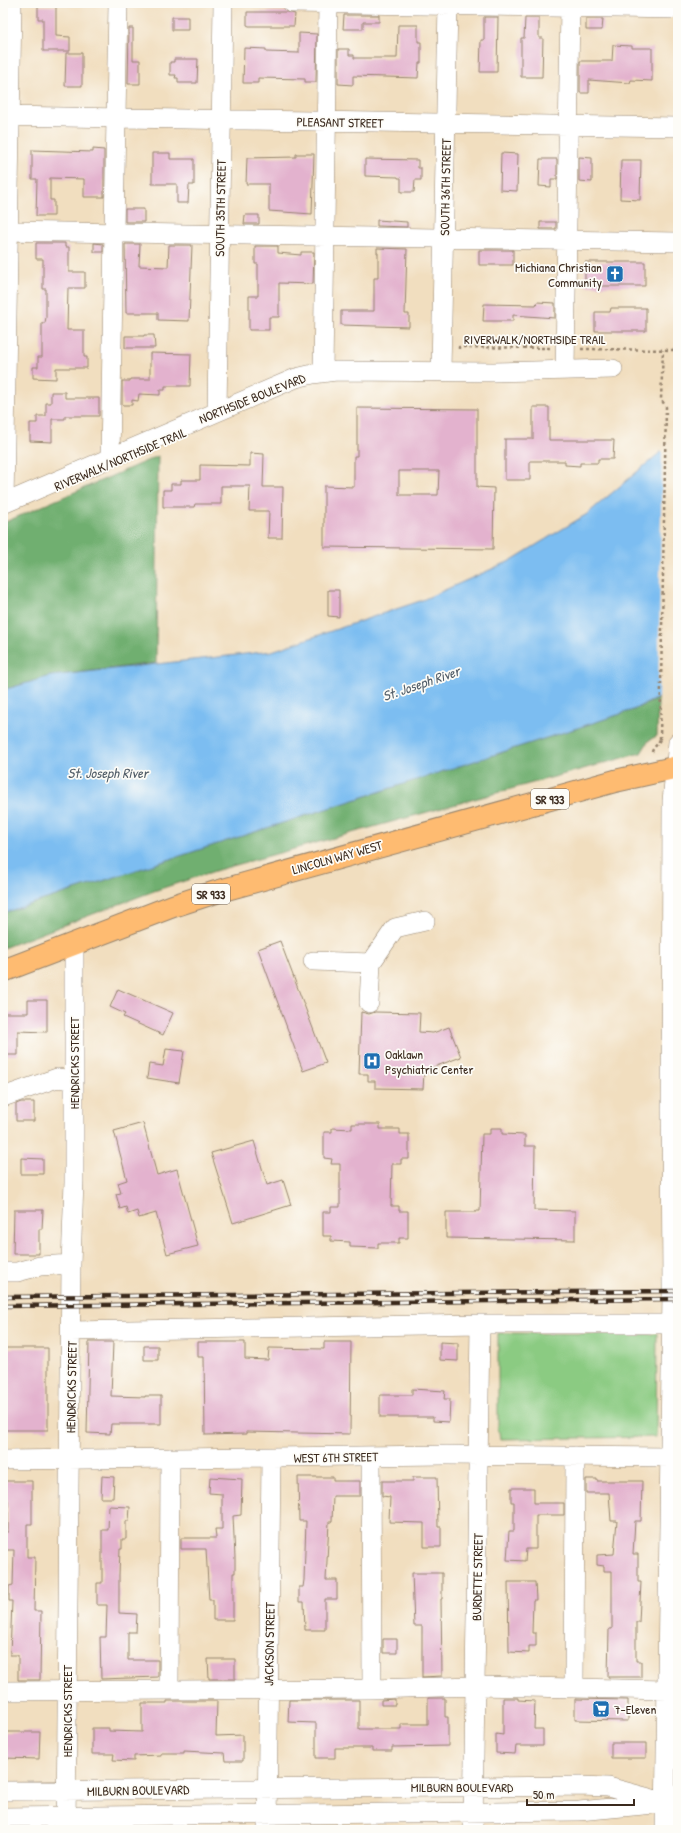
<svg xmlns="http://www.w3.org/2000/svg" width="681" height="1833" font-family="'Patrick Hand',sans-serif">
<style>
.green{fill:#8bcb82;stroke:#637a50}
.forest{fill:#70af70;stroke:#566c47}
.water{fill:#7bbdf1;stroke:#5b7488}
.pier{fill:#f1debf}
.building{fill:#e3b2ce;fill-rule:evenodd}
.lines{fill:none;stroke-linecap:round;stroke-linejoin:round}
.minor-casing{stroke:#96846e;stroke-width:20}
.major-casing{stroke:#96846e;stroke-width:24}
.path{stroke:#96846e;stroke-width:2.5;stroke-dasharray:3 3;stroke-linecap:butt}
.minor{stroke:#fff;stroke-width:19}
.major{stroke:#febb71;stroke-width:22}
.rail-casing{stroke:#3b2a1e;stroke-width:4.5}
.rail{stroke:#fdfcf7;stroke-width:3;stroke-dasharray:9;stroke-linecap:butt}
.labels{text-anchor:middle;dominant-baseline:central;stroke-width:3.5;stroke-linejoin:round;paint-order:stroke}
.shield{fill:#fdfcf7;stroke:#75695f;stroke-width:1}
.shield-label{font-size:12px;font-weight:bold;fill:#3b2a1e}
.street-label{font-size:13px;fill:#3b2a1e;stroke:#fdfcf7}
.poi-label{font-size:13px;fill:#3b2a1e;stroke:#fdfcf7;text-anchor:start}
.water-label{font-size:14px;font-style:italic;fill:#515d68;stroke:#fdfcf7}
</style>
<rect width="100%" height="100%" fill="#fdfcf7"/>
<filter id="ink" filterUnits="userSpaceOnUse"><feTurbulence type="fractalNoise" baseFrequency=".025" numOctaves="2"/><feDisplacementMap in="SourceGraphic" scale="8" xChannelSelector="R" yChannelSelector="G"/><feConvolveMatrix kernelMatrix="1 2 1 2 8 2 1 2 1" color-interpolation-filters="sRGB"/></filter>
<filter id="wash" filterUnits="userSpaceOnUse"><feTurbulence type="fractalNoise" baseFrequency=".012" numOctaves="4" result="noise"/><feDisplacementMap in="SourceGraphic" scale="16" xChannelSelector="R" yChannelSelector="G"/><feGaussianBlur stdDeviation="0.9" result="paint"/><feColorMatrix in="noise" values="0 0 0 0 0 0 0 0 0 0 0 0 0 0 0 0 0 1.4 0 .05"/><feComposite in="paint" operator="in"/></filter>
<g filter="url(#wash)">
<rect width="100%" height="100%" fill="#f1debf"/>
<!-- green -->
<path class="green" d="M498,1333L657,1334L656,1437L501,1439L500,1432L498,1430Z"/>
<!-- forest -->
<path class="forest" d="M158,456L156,663L51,676L3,690V523Z
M658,699L657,736L649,740L641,753L218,870L154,891L3,948V913L633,710Z"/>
<!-- water -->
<path class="water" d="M663,450L668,693L633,710L3,913V690L51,676L272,651L420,601L510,561L587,514Z"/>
<!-- pier -->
<path class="pier" d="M678,432V691L658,701L662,448Z"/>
<g id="blocks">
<!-- building -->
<path class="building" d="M38,6H56V36L70,37V51H43V19H38Z
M247,12H287L295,14L294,26H249L247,25Z
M344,15H379V22H363V29H343Z
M172,17H188V30H172Z
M484,17H498L497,72H480L481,40H484Z
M525,18H539V38H543L542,77H521V38H524Z
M586,19H603L602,30H586Z
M398,25H418V42H421V63H419L418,78L353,76V85L338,84V49H349V55H354V58H397Z
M129,28H133V60H140V84H128Z
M299,33L317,34L316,82H305V79L258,78V83H243L244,48L266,49V52L299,53Z
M613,45L632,46V48H652V81L631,80L630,83L589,80V93H580V61H612Z
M66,53H82V86H65Z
M174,59H198L197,83H178V78H175L176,75H170V62H174Z
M93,149L104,150V197H84V179L50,178V200H54V216H36L37,179H32V150L93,152Z
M152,153H170V159H194V185H189L188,203H177V184H152Z
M501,153L518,154L517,191L500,190Z
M296,154H314L312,214L269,211V184H246L247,158L296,157Z
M579,157L592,158V182L579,181Z
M365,159L418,160V168H421V180H415L414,192H401V178H398V177L365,176Z
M540,159H557V179H551V187L539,186Z
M621,160H641L640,200L620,199Z
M125,209H144V222H125Z
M245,215H259V224H244Z
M377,220L407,222V227L377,226Z
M540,222H556V229H540Z
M36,243H65V247H69V272H85V288H68L67,330H84V357H87V368H56V379L33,378V367H38V357H42V323H45L46,317V289H43V259H36Z
M94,243L103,244V252H94Z
M125,244H140L139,266L168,267L169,245H192L189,321L158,320V313H126Z
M255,246H278V253L301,255V252H314L313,284L279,283V317H269V330H249V296H258V264H255Z
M377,248L407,249L405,314H409V327L341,325V311H374V278H378V253H377Z
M479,250H513V265H479Z
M585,262H645V286H585Z
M537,302L555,303V318L513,315V321H483L484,304L536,305Z
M611,308H646V331H595V312H610Z
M144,335H154L155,348H125V336H144Z
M150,353L191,354L190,386H165V390H160V395L139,394L138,401L132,400V405H122V381H130V379H150Z
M51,392H65V398H99V416H65V419H52V442L30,441V423H37V416H46V403H51Z
M533,407H549V440H614L613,459H598V463H580V466L565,465V461H530V480H505V439H533Z
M357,408L477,409V487L494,488L493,549L324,547V486L354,487V456H357ZM399,471H439L438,495H399Z
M250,453L264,454L263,487H283L282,538H268L269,511H249L250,486H221V504H195L194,507H163V490H171V484H181V480H200V465L250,466Z
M328,590H339V617L328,616Z
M280,941L326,1063L303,1071L258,949Z
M118,989L173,1013L163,1035L123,1017L125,1014L110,1007Z
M28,1000H47V1032L18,1031V1055H3V1013H28Z
M361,1012L369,1014L375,1012L420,1013L419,1032L433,1033L449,1027L461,1057L431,1068V1073H424L423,1089L375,1088V1081H368V1074H359Z
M166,1049L184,1051L179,1083L147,1078L149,1064L163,1066Z
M21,1102H34V1121H16V1104Z
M143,1123L157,1175L177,1169L198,1246L167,1254L156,1213L139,1218L137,1211L128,1214L126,1207L120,1209L116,1194L121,1193L118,1183L127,1180L114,1131Z
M352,1124H380V1129H400V1134H409V1159H401V1164H392L391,1206H399V1211H408V1238H399V1243H378V1248L350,1247V1242L331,1241V1236H323V1212H331V1207H340V1164H331L332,1159L324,1158V1132H332V1128L352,1129Z
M490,1128H502V1134L525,1135V1146H535L534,1210L575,1211V1240L446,1238V1212H476V1211H480L482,1134H490Z
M254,1141L267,1185L283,1180L291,1205L233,1223L211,1153Z
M21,1158L43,1159V1174H21Z
M14,1210H43L42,1229H39V1254H13Z
M89,1342H113L111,1396L145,1397V1396H161V1424H111L110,1434L87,1433Z
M198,1342H245V1359L268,1360L269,1348L324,1349V1342H351L350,1434L246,1432V1434L205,1435L204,1357H198Z
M440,1342L458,1343V1361L440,1360Z
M144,1346H158V1360H144Z
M3,1348H48V1430H3Z
M412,1389L445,1391L444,1399H450L449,1422L433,1421V1417H380V1395H412Z
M102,1476L114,1477L113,1498H101Z
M210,1477L242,1479L241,1515L233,1516L235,1558V1573H233V1620H213V1600H209L206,1549H181V1538H216L215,1529H222V1494L209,1493Z
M298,1477H333V1481H360V1496H333L332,1522H329L326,1580H337V1599H325V1630H305L304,1602H299V1587H303L304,1580L306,1521H299Z
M413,1477H437L438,1527H441V1547H424V1523L389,1522L390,1497L382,1496V1481H413Z
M586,1479H597V1481H642L641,1521H635L633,1554H638V1582H641L639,1622H636V1661H641V1677H608L609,1629H612V1571H604V1566L597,1565V1555L614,1554L617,1521H611L609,1493H586Z
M5,1481H32V1524H27V1557H35L34,1611H41L40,1680H18V1655H10L12,1601H9V1586L13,1585L14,1550H3V1532H8V1500H5Z
M511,1488H534V1503H564V1515H536V1549H526L525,1561L507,1560L509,1531H514V1502H511Z
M109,1506L130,1507L129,1521H126V1539H122V1549H120L119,1575V1613L137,1614L136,1632H128V1660H158V1677L101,1679L100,1637H106L107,1605H97V1583H102V1530H108Z
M412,1573H442V1599H441L442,1676L422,1677V1626H414Z
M508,1582H535L536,1600H533L532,1633H536V1646H529V1653L509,1652Z
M383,1639H397V1653H383Z
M208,1659H235V1679H209Z
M428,1698H445V1717H448V1746L392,1747V1751H372V1748H335V1758H316V1723L288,1722L289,1700H359V1729H401V1724H428Z
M503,1698H518V1700L535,1701L534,1729H543V1746H516L515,1754L496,1753V1734L503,1735Z
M395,1699V1705H381V1700Z
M575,1699L628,1700V1721L575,1720Z
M167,1701H217L216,1736L243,1735V1761H225L224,1753L184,1751V1753H161V1755L134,1756V1761L113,1760L114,1754H92V1728H109V1731L142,1732V1703H167Z
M3,1732H40L39,1759L3,1758Z
M611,1743H646V1758H611Z"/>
</g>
</g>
<g filter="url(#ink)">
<use href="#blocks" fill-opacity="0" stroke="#96846e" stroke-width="1"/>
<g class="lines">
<defs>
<path id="minor" d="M292,3L678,9
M3,116L678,127
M3,231L678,242
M565,370L570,3
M441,371L448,3
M323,372L328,3
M217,412L223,3
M110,458L118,3
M3,504L296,378L313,374L336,371L493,372L613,369
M4,504L12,3
M313,961L371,963
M369,1003L371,963L395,928L425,921
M3,1097L57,1078L74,1080
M3,1272H17L40,1266L71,1264
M71,1331L480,1324H678
M371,1456L372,1689
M3,1460L446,1455L670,1457
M574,1688L575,1456
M169,1690L170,1458
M3,1691L372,1689L475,1686L667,1690
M3,1791L580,1786L608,1787L656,1800
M3,1817L579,1811L665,1803H677
M66,1830L71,1264L74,1182V943
M267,1830L271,1458
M473,1830L480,1324
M665,1830L672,1291L671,1111L672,801L678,742"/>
<path id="major" d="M3,971L173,906L216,892L615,781L678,767"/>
</defs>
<!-- minor casing -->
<use href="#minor" class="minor-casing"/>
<!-- major casing -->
<use href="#major" class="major-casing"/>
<!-- path -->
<path class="path" d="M459,349V347L550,348
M581,349L678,350
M660,739L666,407L661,399L663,350
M652,752C653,747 658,745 660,739L661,740"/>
<!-- minor -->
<use href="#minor" class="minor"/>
<!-- major -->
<use href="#major" class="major"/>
<defs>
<path id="rail" d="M3,1297L678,1291
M3,1306L678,1299"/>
</defs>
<!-- rail casing -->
<use href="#rail" class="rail-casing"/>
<!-- rail -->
<use href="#rail" class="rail"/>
</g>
</g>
<!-- icons -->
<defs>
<symbol id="church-square" viewBox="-11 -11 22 22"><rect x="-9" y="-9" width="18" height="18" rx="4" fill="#1f6fb2" stroke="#fdfcf7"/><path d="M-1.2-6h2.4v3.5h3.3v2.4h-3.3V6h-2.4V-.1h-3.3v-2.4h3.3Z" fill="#fff"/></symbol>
<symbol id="hospital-square" viewBox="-11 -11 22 22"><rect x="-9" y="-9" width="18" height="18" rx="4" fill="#1f6fb2" stroke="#fdfcf7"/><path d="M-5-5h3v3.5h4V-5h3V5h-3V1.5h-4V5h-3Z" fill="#fff"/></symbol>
<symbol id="supermarket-square" viewBox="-11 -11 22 22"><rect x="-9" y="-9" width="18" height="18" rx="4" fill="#1f6fb2" stroke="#fdfcf7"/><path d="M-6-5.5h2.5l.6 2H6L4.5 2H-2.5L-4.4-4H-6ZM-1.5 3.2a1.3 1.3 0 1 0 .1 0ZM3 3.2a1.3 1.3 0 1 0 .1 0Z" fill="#fff"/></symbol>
</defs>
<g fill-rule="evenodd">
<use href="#church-square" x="605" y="264" width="20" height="20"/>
<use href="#hospital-square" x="362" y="1051" width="20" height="20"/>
<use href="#supermarket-square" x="591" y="1699" width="20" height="20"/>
</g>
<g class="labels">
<!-- shield labels -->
<g class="shield">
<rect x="531" y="789" width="38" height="20" rx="3"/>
<rect x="192" y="884" width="38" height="20" rx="3"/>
</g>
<g class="shield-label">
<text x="550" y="799">SR 933</text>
<text x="211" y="894">SR 933</text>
</g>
<!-- street labels -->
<g class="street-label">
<text transform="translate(340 122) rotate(1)">PLEASANT STREET</text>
<text transform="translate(445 187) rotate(-89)">SOUTH 36TH STREET</text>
<text transform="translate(220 208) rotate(-89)">SOUTH 35TH STREET</text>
<text x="535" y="339">RIVERWALK/NORTHSIDE TRAIL</text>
<text transform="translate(252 398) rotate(-22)">NORTHSIDE BOULEVARD</text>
<text transform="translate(120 459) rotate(-23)">RIVERWALK/NORTHSIDE TRAIL</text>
<text transform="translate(337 857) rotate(-16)">LINCOLN WAY WEST</text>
<text transform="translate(74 1063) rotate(-90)">HENDRICKS STREET</text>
<text transform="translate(71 1387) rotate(-89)">HENDRICKS STREET</text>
<text transform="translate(336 1457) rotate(-1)">WEST 6TH STREET</text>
<text transform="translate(477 1577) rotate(-89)">BURDETTE STREET</text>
<text transform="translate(269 1644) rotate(-89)">JACKSON STREET</text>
<text transform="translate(67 1711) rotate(-90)">HENDRICKS STREET</text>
<text x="462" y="1787">MILBURN BOULEVARD</text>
<text transform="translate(138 1790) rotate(-1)">MILBURN BOULEVARD</text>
</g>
<!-- poi labels -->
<g class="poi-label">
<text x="602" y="267" text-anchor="end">Michiana Christian<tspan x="602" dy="15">Community</tspan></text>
<text x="385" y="1054">Oaklawn<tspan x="385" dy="15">Psychiatric Center</tspan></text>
<text x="614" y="1709">7-Eleven</text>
</g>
<!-- water labels -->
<g class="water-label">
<text transform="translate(421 683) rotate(-19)">St. Joseph River</text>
<text x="108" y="772">St. Joseph River</text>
</g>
</g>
<!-- margin -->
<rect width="681" height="1833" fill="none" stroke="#fdfcf7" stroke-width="16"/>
<!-- scale -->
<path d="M527 1799v6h107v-6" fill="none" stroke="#3b2a1e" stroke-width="2"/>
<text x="533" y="1799" font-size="12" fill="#3b2a1e" stroke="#fdfcf7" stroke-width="3" paint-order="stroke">50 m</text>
</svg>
